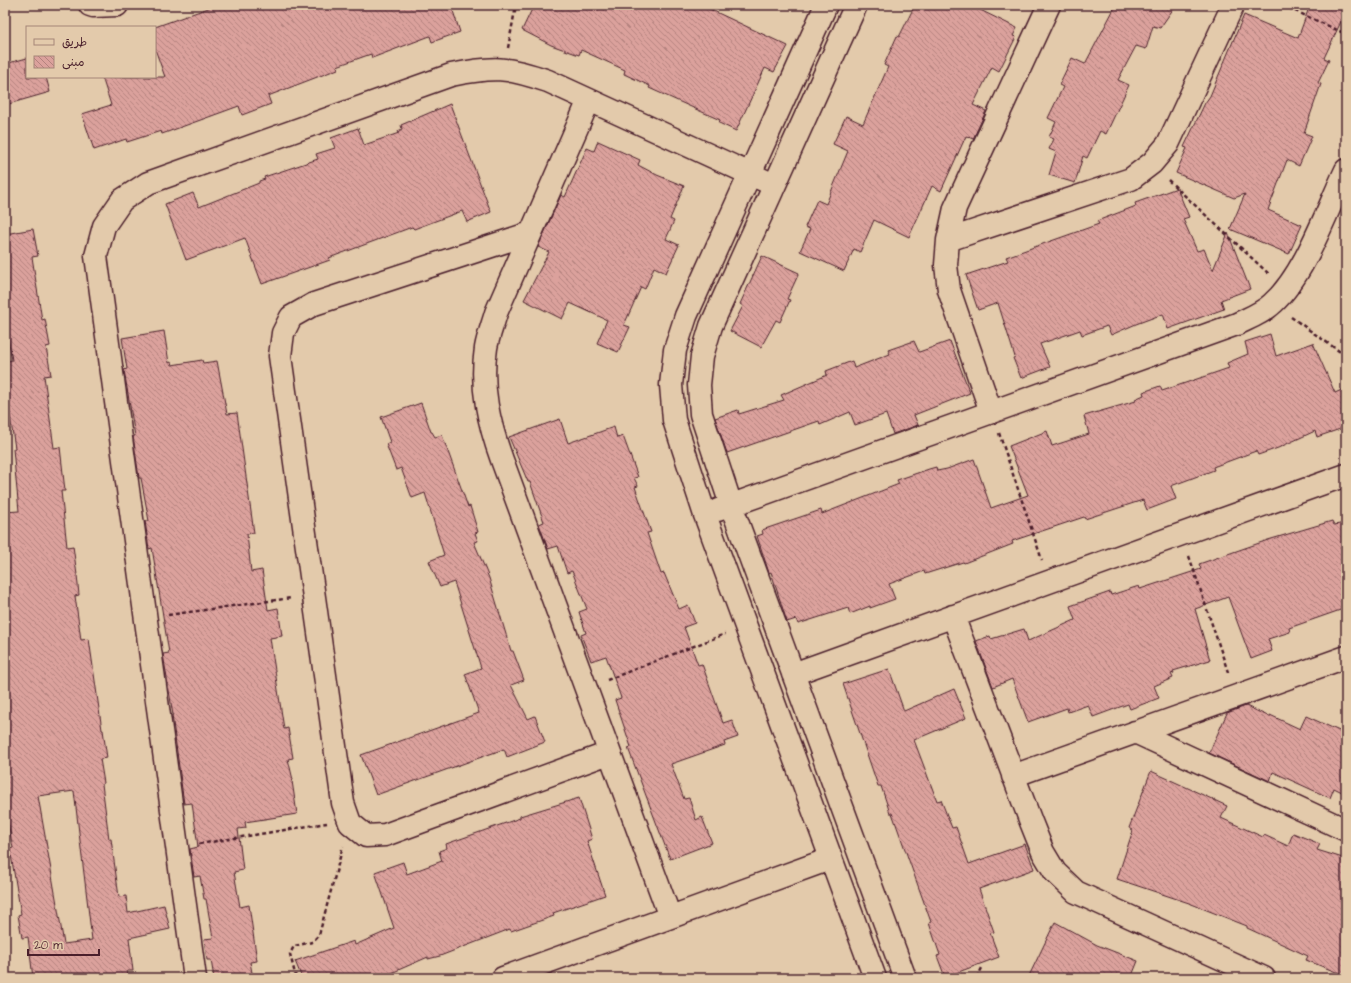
<svg xmlns="http://www.w3.org/2000/svg" width="1351" height="983" font-family="'Architects Daughter','Playpen Sans Arabic',sans-serif">
<style>
.building{fill:url(#building-back-hatch);stroke:#4a1f2b;fill-rule:evenodd}
.lines{fill:none;stroke-linecap:round;stroke-linejoin:round}
.minor-casing{stroke:#4a1f2b;stroke-width:25}
.path{stroke:#4a1f2b;stroke-width:2.5;stroke-dasharray:4 3;stroke-linecap:butt}
.minor{stroke:#e3caab;stroke-width:22}
</style>
<defs>
<pattern id="building-back-hatch" width="6" height="6" patternUnits="userSpaceOnUse"><rect width="6" height="6" fill="#dba19c"/><path d="M-1 5l2 2M0 0l6 6M5-1l2 2" fill="none" stroke="#b4837f"/></pattern>
</defs>
<rect width="100%" height="100%" fill="#e3caab"/>
<filter id="ink" filterUnits="userSpaceOnUse"><feTurbulence type="fractalNoise" baseFrequency=".025" numOctaves="2"/><feDisplacementMap in="SourceGraphic" scale="8" xChannelSelector="R" yChannelSelector="G"/><feConvolveMatrix kernelMatrix="1 2 1 2 8 2 1 2 1" color-interpolation-filters="sRGB"/></filter>
<g filter="url(#ink)">
<!-- building -->
<path class="building" d="M217,5H451L460,32L432,42L430,36L372,58L371,54L337,66L338,69L268,96L271,104L242,115L239,106L162,134L161,131L127,142L126,139L94,150L82,114L111,105L102,77H165L155,49V27Z
M534,5H701L788,46L774,72L765,68L736,131L719,123L720,120L649,88L650,86L624,74L625,70L581,50L579,55L551,45L522,30Z
M915,5H970L1017,28L1013,36L1016,37L999,71L992,67L973,105L986,111L973,139L966,136L941,191L932,186L909,237L874,220L860,252L854,249L844,271L800,251L810,229L805,227L817,200L826,204L848,151L833,144L846,116L863,124L888,67L884,65L897,36L899,37Z
M1116,5H1176L1160,28L1153,26L1146,49L1136,46L1118,80L1129,85L1106,134L1100,131L1087,158L1083,156L1075,183L1049,175L1056,152L1049,149L1054,139L1049,137L1056,122L1048,118L1063,87L1059,85L1072,58L1085,64Z
M1310,5H1346V11L1324,58L1329,60L1318,83L1321,84L1304,133L1312,136L1299,166L1287,160L1268,210L1302,225L1289,254L1230,229L1245,194L1234,198L1176,173L1187,148L1184,147L1205,103L1210,96L1244,15L1298,38Z
M27,58V77H46L50,92L5,105V64Z
M450,104L491,212L467,222L462,211L414,229L412,227L404,230L329,258L330,260L262,284L245,238L186,260L165,204L193,193L199,207L259,183V181L265,179L264,177L318,159L316,154L335,148L331,138L358,128L364,145L399,133L398,131L402,129L401,125Z
M598,141L640,160L638,165L657,175L684,186L670,219L674,221L666,239L679,245L666,273L654,267L645,289L641,287L624,325L630,327L618,352L597,343L607,320L570,303L562,319L524,300L549,252L538,247L561,195L565,197L587,148L594,151Z
M1177,188L1189,217L1183,219L1197,251L1204,249L1213,270L1228,233L1250,289L1221,300L1224,309L1168,329L1163,314L1136,324L1111,335L1107,326L1082,335L1080,330L1040,344L1050,367L1021,378L1013,358L1015,357L998,303L978,310L966,275L1008,261L1006,257L1099,224L1097,221L1136,206L1135,203Z
M33,229L38,256L32,257L42,320L45,319L50,346L46,347L51,375L44,376L54,448L60,447L65,491H61L67,547L73,546L77,575L79,595L75,596L81,640L89,639L102,730H103L107,758L100,759L104,783L102,784L109,839H111L119,897L126,896L128,913L164,905L170,929L129,938L133,971H127L128,978H33L28,937L22,938L18,915L21,914L10,849L13,848L5,807V512L19,511L13,449L15,448L5,384V362L12,360L5,320V234ZM74,791L92,940L64,944L38,796Z
M762,256L799,273L787,299L790,300L780,322L776,320L761,347L730,331L743,306L740,304Z
M164,331L169,363L171,362L172,365L202,360L203,363L217,361L227,414L237,413L254,533L247,534L251,572L262,570L268,610L278,608L282,636L270,638L284,729L288,728L293,758L288,759L293,780L292,781L297,814L245,822L246,828L238,829L243,870L234,872L240,907L249,905L257,961L250,962L253,978H214L211,960H207L204,939L213,938L206,899H204L200,876L194,877L190,849L198,847L192,803L184,804L172,715H173L163,654L169,653L152,548L149,549L145,521H149L141,478H139L133,436H135L124,370L127,369L122,338Z
M1270,334L1276,356L1313,343L1335,393L1346,388V427L1317,437L1315,431L1278,448L1258,455L1256,451L1213,467L1214,470L1171,486L1176,499L1147,510L1143,500L1085,519L1084,517L1012,541L1013,544L964,563L963,562L925,574L924,571L889,584L895,599L870,608V606L850,614L848,608L798,624L796,619L787,622L771,572L769,573L757,536L763,534L762,530L821,510L822,514L899,484L897,480L929,469L936,467L937,471L947,469L974,459L991,508L1028,495L1009,446L1047,431L1052,446L1089,434L1084,416L1136,401L1135,399L1144,395L1143,392L1160,386L1162,391L1229,368L1227,363L1248,354L1245,342Z
M914,341L919,352L950,341L970,393L914,415L918,425L893,434L886,414L855,425L850,412L820,425L819,421L727,453L715,418L738,410L739,414L784,400L781,395L827,375L826,371L852,361L854,368L890,354L888,350Z
M421,403L431,432H432L435,437L442,435L468,507L470,506L478,532L475,533L478,541L474,542L489,578L511,651H513L524,680L511,685L528,719L535,716L545,742L507,757L504,749L376,795L361,755L479,713L465,674L481,668L454,582L440,587L429,561L444,555L425,493L412,498L401,468L396,470L386,444L390,442L381,417Z
M560,419L568,443L614,427L617,438L623,436L638,477L634,478L638,486L635,487L651,532L647,533L661,574L664,573L679,609L688,605L695,623L684,627L698,665L702,664L723,723L732,720L738,737L724,742L725,745L671,764L684,799L689,798L696,820L702,817L712,843L670,859L628,748L631,747L615,700L621,698L606,656L591,661L581,635L586,633L579,612L587,609L572,571L567,573L558,546L548,549L539,524L544,522L530,482H528L509,437Z
M1332,521L1334,525L1346,523V608L1289,628L1290,632L1268,639L1272,651L1251,659L1228,597L1195,609L1210,660L1173,671L1174,673L1171,674L1173,678L1154,686L1159,698L1130,709L1128,704L1093,717L1088,705L1068,712L1067,708L1028,722L1012,679L993,687L976,641L990,636L991,639L1024,629L1028,641L1075,620L1070,606L1110,592L1111,595L1139,586L1140,589L1201,569L1199,564L1268,540Z
M889,669L904,711L954,689L966,718L914,740L937,801L941,800L952,828L956,827L969,864L1025,844L1034,869L979,889L994,932L990,933L999,957L945,977L937,956L940,955L929,923L931,922L892,813H890L881,786H878L843,684Z
M1246,706L1270,717V715L1300,729L1306,716L1346,734V794L1334,788L1330,798L1273,772L1270,781L1209,753L1227,713Z
M1151,771L1227,806L1221,818L1263,837L1264,835L1288,846L1293,833L1320,844L1317,850L1346,859V976L1306,960L1308,956L1247,928V926L1189,903L1117,879L1133,830L1129,828Z
M579,798L592,839L587,841L605,895L553,913L554,916L511,931L510,929L440,956L428,959V957L380,978H302L295,961L354,941L355,945L394,928L375,872L403,862L407,874L442,861L439,851L447,848L446,844L520,818V816Z
M1055,922L1097,945L1138,961L1131,978H1028Z"/>
<g class="lines">
<defs>
<path id="minor" d="M90,5L93,6L117,5
M826,5L686,316L675,350L671,385L674,420L705,515L875,978
M856,5L711,326L702,356L699,385L701,414L731,505L905,978
M589,100L496,313C493,324 488,336 486,348C480,387 489,424 502,460L670,917
M531,233L314,304L291,317L283,333L280,356L343,803L350,823L366,836L385,835L609,753
M948,240L1131,179L1152,163L1168,144L1233,5
M991,412L949,290L946,265L948,240L955,208L1049,5
M718,510L1237,324C1249,318 1263,313 1273,303C1305,274 1327,210 1346,170
M953,616L1031,822L1043,852L1055,872L1076,892L1264,978
M793,674L1346,475
M1135,732L1346,830
M1013,776L1346,657
M195,978L96,256L104,226L122,200L148,183L451,75C494,66 507,67 548,81L774,185
M503,978L830,859"/>
</defs>
<!-- minor casing -->
<use href="#minor" class="minor-casing"/>
<!-- path -->
<path class="path" d="M1282,5L1346,34
M508,48L516,5
M1168,180L1269,274
M1291,317L1346,356
M999,433L1042,560
M1189,556L1229,675
M168,615L291,598
M607,680L725,634
M199,844L327,823
M296,978L290,954L294,946L312,942L319,935L343,846
M977,978L983,966"/>
<!-- minor -->
<use href="#minor" class="minor"/>
</g>
</g>
<!-- margin -->
<rect width="1351" height="983" fill="none" stroke="#e3caab" stroke-width="20"/>
<rect x="10" y="10" width="1331" height="963" fill="none" stroke="#4a1f2b" stroke-width="1.5" filter="url(#ink)"/>
<!-- legend -->
<rect x="26" y="26" width="130" height="52" fill="#e3caab" stroke="#a68678"/>
<rect x="34" y="39" width="20" height="6" fill="#e3caab" stroke="#a68678"/>
<text x="62" y="46" font-size="12" fill="#4a1f2b">طريق</text>
<rect x="34" y="56" width="20" height="12" fill="url(#building-back-hatch)" stroke="#a68678"/>
<text x="62" y="66" font-size="12" fill="#4a1f2b">مبنى</text>
<!-- scale -->
<path d="M28 949v6h71v-6" fill="none" stroke="#4a1f2b" stroke-width="2"/>
<text x="34" y="949" font-size="12" fill="#4a1f2b" stroke="#e3caab" stroke-width="3" paint-order="stroke">20 m</text>
</svg>
